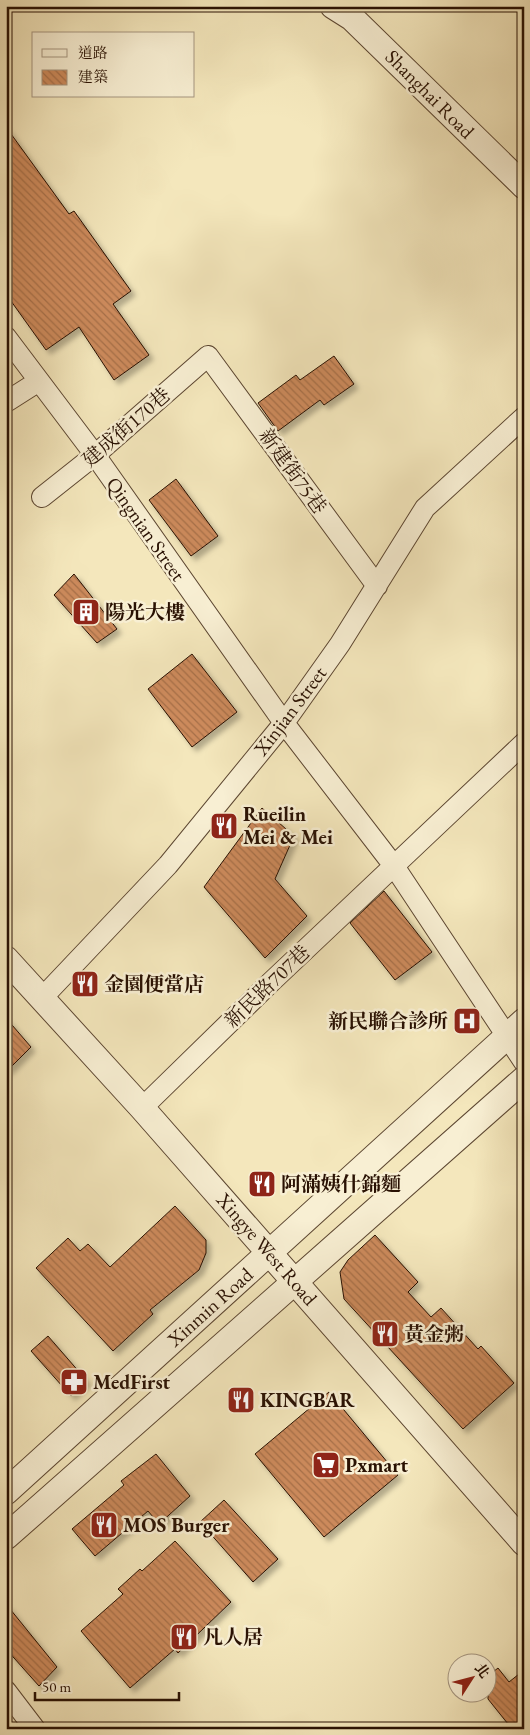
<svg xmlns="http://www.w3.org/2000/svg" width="530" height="1735" font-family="'EB Garamond','Noto Serif TC',serif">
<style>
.building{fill:url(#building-back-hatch);stroke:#291103;filter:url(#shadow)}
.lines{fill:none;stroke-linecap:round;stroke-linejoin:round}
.minor-casing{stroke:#5c4631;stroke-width:22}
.tertiary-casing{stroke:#5c4631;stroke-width:27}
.minor{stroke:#f8efd3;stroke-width:20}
.tertiary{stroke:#f8efd3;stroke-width:25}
.labels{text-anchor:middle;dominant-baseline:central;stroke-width:5;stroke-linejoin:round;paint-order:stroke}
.street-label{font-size:20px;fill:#291103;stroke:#f8efd3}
.poi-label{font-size:20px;font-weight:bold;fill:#291103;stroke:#f8efd3;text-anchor:start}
</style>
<defs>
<pattern id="building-back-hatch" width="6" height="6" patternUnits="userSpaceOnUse" patternTransform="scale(1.25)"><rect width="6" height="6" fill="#cc8a5b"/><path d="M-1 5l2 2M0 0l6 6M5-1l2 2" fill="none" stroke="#a66f49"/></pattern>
<filter id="shadow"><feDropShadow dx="4.5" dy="4.5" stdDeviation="2.5" flood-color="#0004"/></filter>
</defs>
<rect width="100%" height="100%" fill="#f4e7bc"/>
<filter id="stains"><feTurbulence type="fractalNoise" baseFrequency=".004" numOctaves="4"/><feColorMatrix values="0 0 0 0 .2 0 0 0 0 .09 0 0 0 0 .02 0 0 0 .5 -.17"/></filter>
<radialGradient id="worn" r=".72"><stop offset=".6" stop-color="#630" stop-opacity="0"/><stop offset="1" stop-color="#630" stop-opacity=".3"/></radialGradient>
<!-- building -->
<path class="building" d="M6,127L69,214L74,211L131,291L113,304L149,355L114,380L79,327L46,350L6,294Z
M334,356L354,384L324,405L320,400L278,431L258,403L296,375L300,380Z
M176,479L218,536L191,556L149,500Z
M74,574L117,629L97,643L54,595Z
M192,654L237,712L192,747L148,689Z
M262,808L294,836L275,879L307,916L265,958L204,887Z
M384,891L432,952L395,980L350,923Z
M6,1018L31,1047L6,1072Z
M175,1206L206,1240V1253L199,1270L150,1310L153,1314L113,1351L36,1268L68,1238L80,1251L88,1244L110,1267Z
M375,1235L418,1282L408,1292L431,1317L441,1308L478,1349L481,1346L514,1383L463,1429L344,1299L340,1272L348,1260Z
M48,1336L87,1381L71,1396L31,1351Z
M329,1392L398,1475L324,1537L255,1454Z
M156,1454L190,1496L159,1524L148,1511L95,1556L72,1529L124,1485L121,1481Z
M224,1500L278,1559L253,1582L200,1522Z
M175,1541L231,1602L178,1653L175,1649L130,1688L81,1631L123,1594L118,1589L140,1569L142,1571Z
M6,1604L57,1667L39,1686L6,1649Z
M498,1668L509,1682L524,1670V1729H512L488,1699V1676Z"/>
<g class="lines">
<defs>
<path id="minor" d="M6,337L95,455L284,723L394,866L524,1062
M6,402L39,381
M42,497L95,455L208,356L377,586
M43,997L168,865L284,723L340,644L425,508L524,417
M142,1108L270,983L524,743
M6,1691L35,1729"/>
<path id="tertiary" d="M333,6L352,18L524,186
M6,959L142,1108L524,1543
M6,1492L524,1021
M6,1537L524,1079"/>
</defs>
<!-- minor casing -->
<use href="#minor" class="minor-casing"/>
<!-- tertiary casing -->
<use href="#tertiary" class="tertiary-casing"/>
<!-- minor -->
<use href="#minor" class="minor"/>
<!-- tertiary -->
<use href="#tertiary" class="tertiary"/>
</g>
<!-- icons -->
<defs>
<symbol id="building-square" viewBox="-11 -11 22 22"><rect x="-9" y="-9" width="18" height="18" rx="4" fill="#8f2418" stroke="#f8efd3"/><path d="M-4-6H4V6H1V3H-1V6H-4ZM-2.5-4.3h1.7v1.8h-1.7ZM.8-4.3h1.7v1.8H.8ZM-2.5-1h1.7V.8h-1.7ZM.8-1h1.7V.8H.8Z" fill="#fff"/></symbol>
<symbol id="restaurant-square" viewBox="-11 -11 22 22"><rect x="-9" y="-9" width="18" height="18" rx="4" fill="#8f2418" stroke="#f8efd3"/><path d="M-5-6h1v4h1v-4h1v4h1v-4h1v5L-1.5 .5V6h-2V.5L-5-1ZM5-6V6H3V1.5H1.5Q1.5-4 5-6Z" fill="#fff"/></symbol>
<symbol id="hospital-square" viewBox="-11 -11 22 22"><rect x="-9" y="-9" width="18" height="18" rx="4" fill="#8f2418" stroke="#f8efd3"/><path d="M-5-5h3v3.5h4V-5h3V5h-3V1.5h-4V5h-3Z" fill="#fff"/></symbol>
<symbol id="pharmacy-square" viewBox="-11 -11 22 22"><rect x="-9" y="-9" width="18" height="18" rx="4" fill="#8f2418" stroke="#f8efd3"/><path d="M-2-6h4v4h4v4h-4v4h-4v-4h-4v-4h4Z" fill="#fff"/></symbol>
<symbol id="supermarket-square" viewBox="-11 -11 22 22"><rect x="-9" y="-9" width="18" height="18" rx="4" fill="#8f2418" stroke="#f8efd3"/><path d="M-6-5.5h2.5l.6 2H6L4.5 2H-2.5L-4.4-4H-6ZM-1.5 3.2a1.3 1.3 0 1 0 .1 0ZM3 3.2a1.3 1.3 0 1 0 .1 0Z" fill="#fff"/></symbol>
</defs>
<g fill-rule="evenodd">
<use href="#building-square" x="70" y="596" width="32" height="32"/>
<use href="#restaurant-square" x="208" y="810" width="32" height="32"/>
<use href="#restaurant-square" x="69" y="968" width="32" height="32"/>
<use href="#hospital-square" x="451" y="1005" width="32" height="32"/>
<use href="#restaurant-square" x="246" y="1168" width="32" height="32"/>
<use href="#restaurant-square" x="369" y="1318" width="32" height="32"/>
<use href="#pharmacy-square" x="58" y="1366" width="32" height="32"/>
<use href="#restaurant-square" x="225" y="1384" width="32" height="32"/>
<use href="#supermarket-square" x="310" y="1449" width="32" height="32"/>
<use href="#restaurant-square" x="88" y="1509" width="32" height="32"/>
<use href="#restaurant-square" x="168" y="1621" width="32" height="32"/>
</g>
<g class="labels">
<!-- street labels -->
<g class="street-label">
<text transform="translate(430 94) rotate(45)">Shanghai Road</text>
<text transform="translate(126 427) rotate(-41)">建成街170巷</text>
<text transform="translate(293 471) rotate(54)">新建街75巷</text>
<text transform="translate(146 529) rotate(55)">Qingnian Street</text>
<text transform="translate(290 711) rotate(-53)">Xinjian Street</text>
<text transform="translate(267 986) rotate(-44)">新民路707巷</text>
<text transform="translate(267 1249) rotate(49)">Xingye West Road</text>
<text transform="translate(210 1307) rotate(-42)">Xinmin Road</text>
</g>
<!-- poi labels -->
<g class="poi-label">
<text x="105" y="612">陽光大樓</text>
<text x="243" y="814">Rueilin<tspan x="243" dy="23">Mei &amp; Mei</tspan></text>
<text x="104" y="984">金園便當店</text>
<text x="448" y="1021" text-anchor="end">新民聯合診所</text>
<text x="281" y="1184">阿滿姨什錦麵</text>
<text x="404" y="1334">黃金粥</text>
<text x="93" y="1382">MedFirst</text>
<text x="260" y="1400">KINGBAR</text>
<text x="345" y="1465">Pxmart</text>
<text x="123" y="1525">MOS Burger</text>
<text x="203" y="1637">凡人居</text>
</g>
</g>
<!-- margin -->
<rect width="530" height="1735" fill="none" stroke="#f4e7bc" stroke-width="25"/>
<rect x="8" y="8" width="515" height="1720" fill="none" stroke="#291103" stroke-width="2.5"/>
<rect x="12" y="12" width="505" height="1710" fill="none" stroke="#291103"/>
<!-- legend -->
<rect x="32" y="32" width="162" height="65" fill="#f8efd3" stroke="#a59680"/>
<rect x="42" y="49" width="25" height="8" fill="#f8efd3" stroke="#a59680"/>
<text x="78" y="58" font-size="15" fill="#291103">道路</text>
<rect x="42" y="70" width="25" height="15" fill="url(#building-back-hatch)" stroke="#a59680"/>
<text x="78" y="82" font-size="15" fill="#291103">建築</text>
<!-- north arrow -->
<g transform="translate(472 1678) rotate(54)"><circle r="24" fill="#f8efd3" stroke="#a59680"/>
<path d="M0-4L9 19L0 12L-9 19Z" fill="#8f2418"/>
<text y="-8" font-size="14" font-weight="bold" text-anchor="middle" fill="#291103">北</text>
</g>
<!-- scale -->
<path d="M35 1692v8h144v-8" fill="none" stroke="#291103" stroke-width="2.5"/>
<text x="42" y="1692" font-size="15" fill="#291103" stroke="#f8efd3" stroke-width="4" paint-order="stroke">50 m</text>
<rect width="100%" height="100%" filter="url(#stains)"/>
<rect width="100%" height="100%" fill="url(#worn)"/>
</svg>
